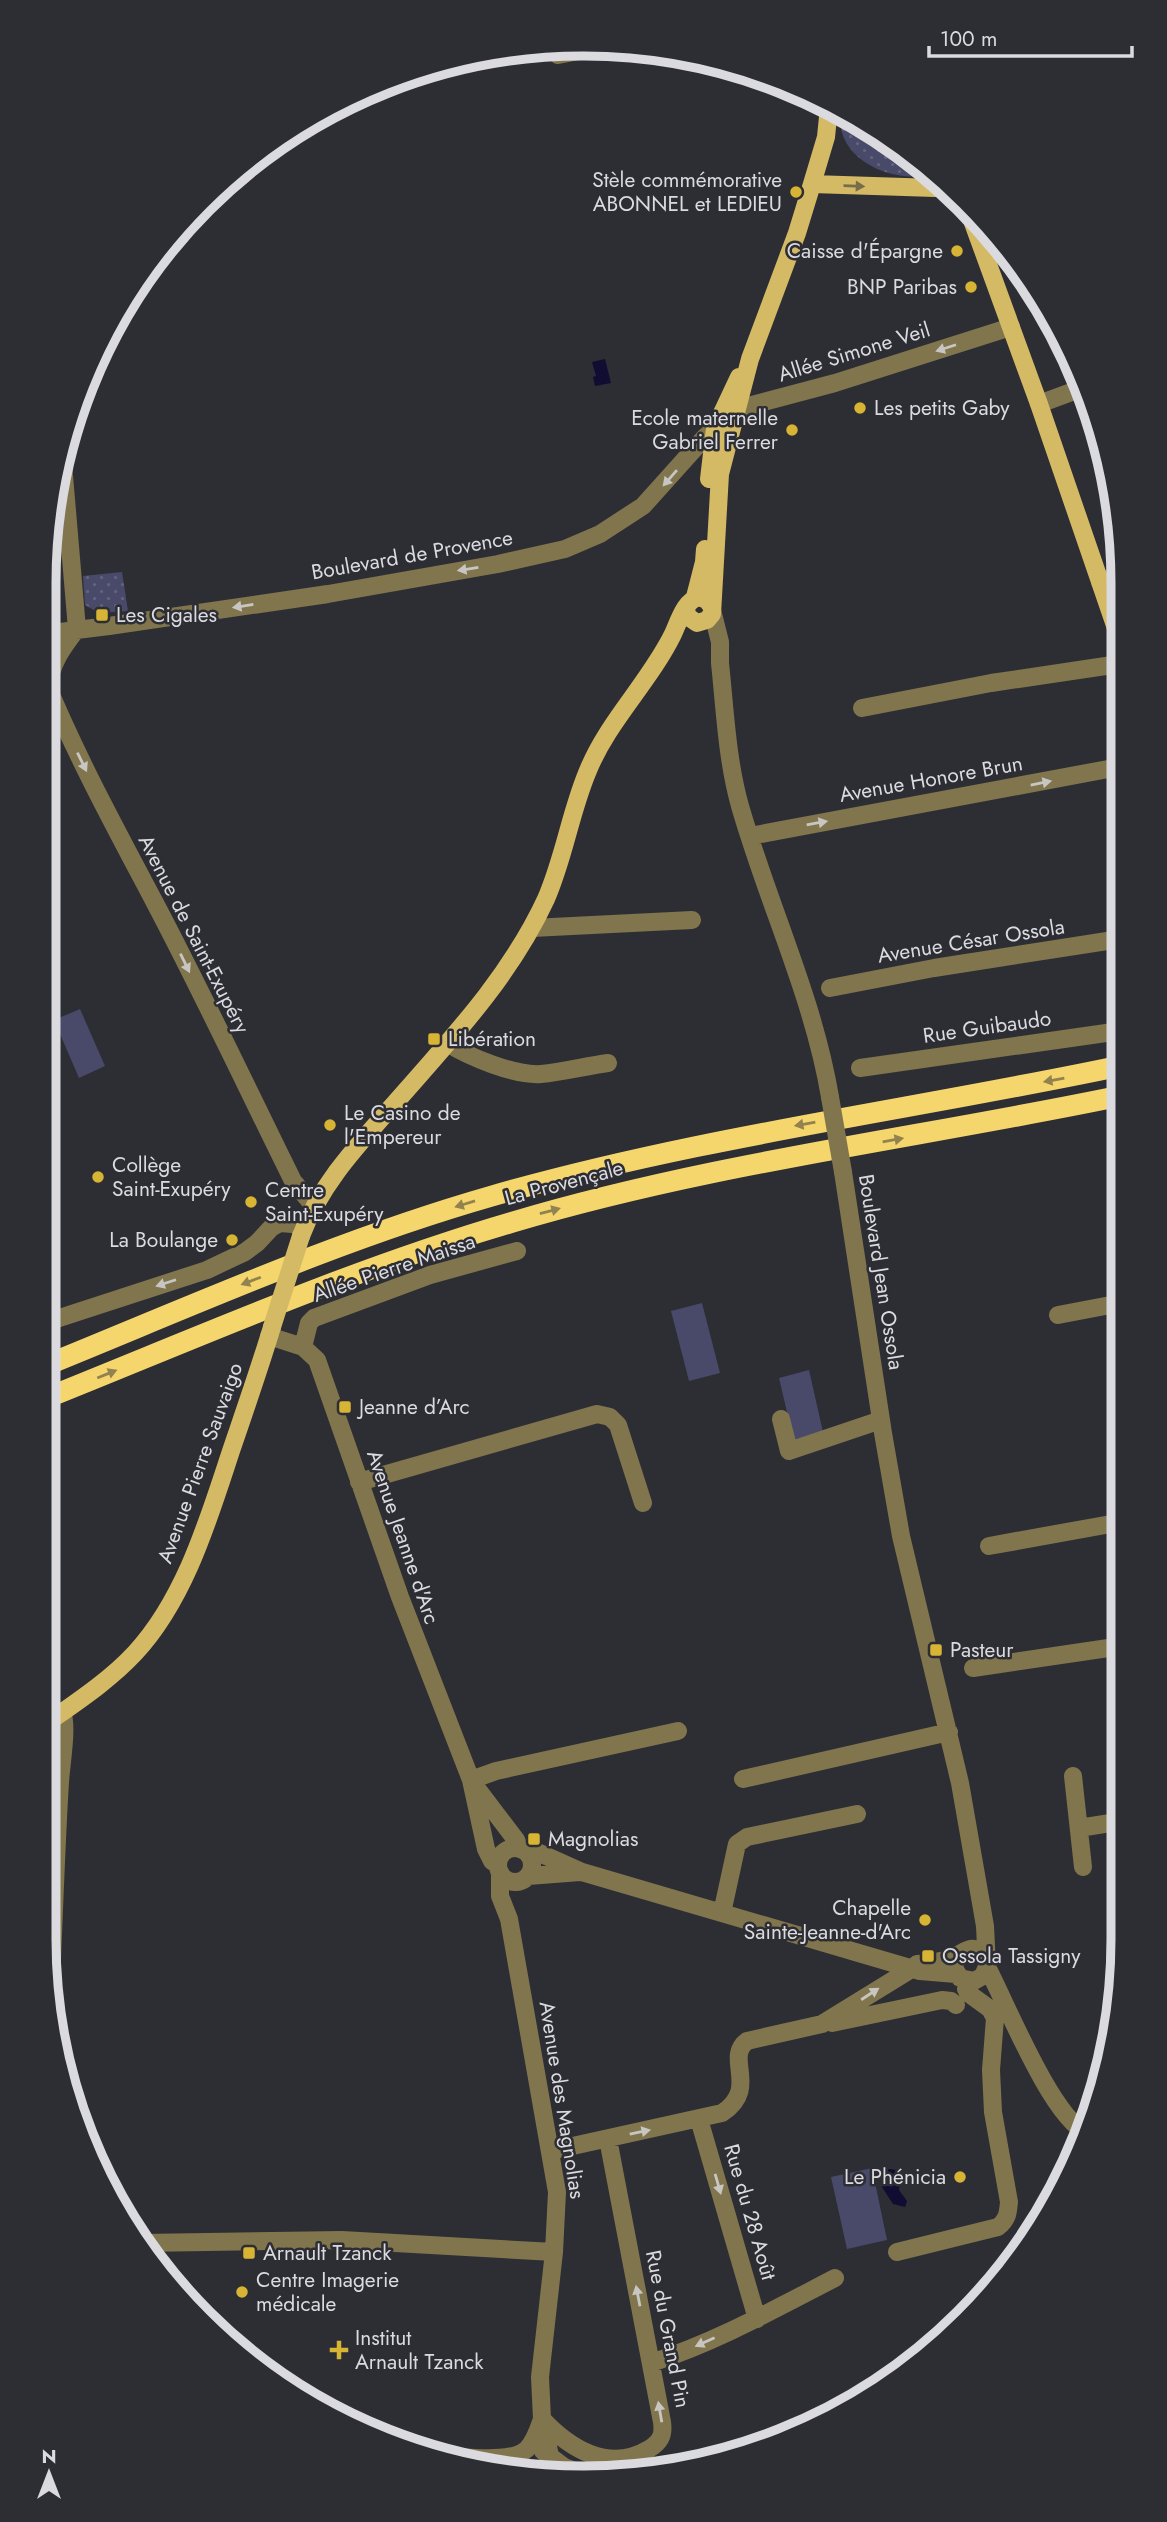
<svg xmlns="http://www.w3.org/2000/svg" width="1167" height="2522" font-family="Jost,sans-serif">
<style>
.grass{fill:#49496a}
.park{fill:url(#park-dots)}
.water{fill:#110c31}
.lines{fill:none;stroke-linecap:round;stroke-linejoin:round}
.minor{stroke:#80754d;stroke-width:18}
.major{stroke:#d4ba64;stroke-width:18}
.highway{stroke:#f5d66c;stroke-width:21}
.minor-bridge{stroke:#80754d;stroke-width:18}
.major-bridge{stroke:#d4ba64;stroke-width:18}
.oneway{fill:#786c4a}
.oneway2{fill:#c8c6c2}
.oneway3{fill:#918250}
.poi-dot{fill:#d7b434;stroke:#2d2d34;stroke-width:2.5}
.labels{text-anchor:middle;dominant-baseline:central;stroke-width:5;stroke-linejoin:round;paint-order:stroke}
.poi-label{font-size:21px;fill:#dadadf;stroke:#2d2d34;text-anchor:start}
.street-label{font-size:21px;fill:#dadadf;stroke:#2d2d34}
.rim{fill:none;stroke:#dadadf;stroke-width:9}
</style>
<defs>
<pattern id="park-dots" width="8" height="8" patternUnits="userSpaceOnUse" patternTransform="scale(1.75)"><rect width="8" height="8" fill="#49496a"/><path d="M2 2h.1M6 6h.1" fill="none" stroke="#63637f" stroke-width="1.8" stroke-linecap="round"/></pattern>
</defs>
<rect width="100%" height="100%" fill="#2d2d34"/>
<!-- grass -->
<path class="grass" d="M80,1009L105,1066L79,1078L54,1020Z
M702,1303L720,1373L689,1381L671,1311Z
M809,1370L823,1432L794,1442L779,1378Z
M872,2168L887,2240L847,2249L831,2177Z"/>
<!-- park -->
<path class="park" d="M840,114L912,155L932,175C892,183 837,161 840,114Z
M122,572L128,611L99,613L85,605L83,576Z"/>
<!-- water -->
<path class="water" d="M605,359L611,383L595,386L593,377L596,376L592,362Z
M889,2169L897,2170L901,2174L899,2190L907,2201L905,2207L893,2204L882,2187V2175Z"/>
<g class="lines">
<!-- minor -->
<path class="minor" d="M558,55L604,46
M1039,404L1085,387
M62,452L77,629
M1100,582L1119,575
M712,610L720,642V663C725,710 727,760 740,806C768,904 813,996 830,1097
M44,634L109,626L328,594L498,564L565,549L600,534L643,506L705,437L737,409L835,383L1011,327
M44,678C76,756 116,829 155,903C203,994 247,1088 293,1181L313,1205
M48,689C50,665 62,648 77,629
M862,708L991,683L1119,664
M750,836L1119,767
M532,928L692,920
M830,988L934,968L1120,939
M447,1043C469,1057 515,1076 541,1074C563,1072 586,1066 608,1063
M860,1068L1120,1031
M843,1172L883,1433L901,1536L960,1783L985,1926L987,1967L983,1976L974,1981L960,1978L954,1968L957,1955
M1058,1315L1121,1303
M44,1323L207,1270L245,1252L257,1243L271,1228L280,1223L305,1225
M269,1336L303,1347L317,1360L400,1597L471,1780L486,1849L492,1861L498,1865
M303,1347L309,1323L314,1318L430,1275L517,1251
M781,1419L789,1451L881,1420
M359,1482L597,1414L610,1417L618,1425L643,1503
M989,1546L1122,1522
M973,1668L1122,1646
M1073,1776L1083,1867
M743,1779L949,1732
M471,1780L496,1771L678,1731
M475,1786L516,1840L520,1849
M1079,1828L1123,1821
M498 1865a17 17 0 1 1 34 0a17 17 0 1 1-34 0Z
M525,1851H535L582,1872L920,1971L956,1974
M500,1872V1896L509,1919L557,2192L554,2252L540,2377L542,2419L550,2456
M528,1876L580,1872
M722,1913L737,1844L747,1837L857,1814
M917,1964C928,1963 940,1962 952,1958C966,1952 973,1940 986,1959
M987,1967C1006,2003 1052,2118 1086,2132
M51,1982C54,1915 56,1848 60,1782C61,1765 68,1725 62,1712
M832,2023L942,2000L951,2001L956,2005
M699,2119L757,2319
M550,2151L722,2113C760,2088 724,2058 747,2041L822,2024L913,1968
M141,2243L342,2240L554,2252
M897,2252L998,2227C1007,2220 1008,2214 1009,2202L993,2112L991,2070L995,2018L990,2009L968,1993L966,1989L969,1982
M651,2363C716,2342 775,2309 835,2278
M542,2419C570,2449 609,2473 649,2449C660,2442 664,2436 662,2422L608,2139
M543,2451L564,2467L591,2477
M449,2457C469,2457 513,2463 527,2449C535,2441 538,2430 542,2419"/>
<!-- major -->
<path class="major" d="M812,184L935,188L943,186
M969,212L1039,404L1119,637
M709,479L715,428L739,377
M695,597L704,562L705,549
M686,607L687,616L697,623L707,620L712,614L720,474L750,359L797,233L812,184L826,137L829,107
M301,1236C321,1183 358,1145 395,1103C451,1039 510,977 546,899C564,858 570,814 587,773C607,722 649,683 673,634C679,621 685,600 699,597L707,600L712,607
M44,1725C75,1703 109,1681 135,1653C186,1598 209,1517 232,1448C246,1407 260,1367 272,1327"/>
<!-- highway -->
<path class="highway" d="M44,1366C192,1306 338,1240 492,1196C698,1137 911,1110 1120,1066
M44,1399C199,1337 352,1269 513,1222C711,1163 918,1138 1120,1096"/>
<!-- minor-bridge -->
<path class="minor-bridge" d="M830,1097L843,1172"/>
<!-- major-bridge -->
<path class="major-bridge" d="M272,1327L301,1236"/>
</g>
<!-- one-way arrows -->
<defs><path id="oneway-solid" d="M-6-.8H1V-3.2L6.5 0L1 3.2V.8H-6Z" transform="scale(1.75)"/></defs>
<use class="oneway" href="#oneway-solid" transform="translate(854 186) rotate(2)"/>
<g class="oneway2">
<use href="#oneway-solid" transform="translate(946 348) rotate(162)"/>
<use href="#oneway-solid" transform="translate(670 478) rotate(131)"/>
<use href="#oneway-solid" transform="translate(468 569) rotate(171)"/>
<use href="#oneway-solid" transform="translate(243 606) rotate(171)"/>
<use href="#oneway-solid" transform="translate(82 762) rotate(64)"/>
<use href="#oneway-solid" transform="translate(1041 783) rotate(-11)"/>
<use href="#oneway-solid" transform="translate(817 823) rotate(-10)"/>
<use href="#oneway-solid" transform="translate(185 963) rotate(64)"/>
<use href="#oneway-solid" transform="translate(166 1283) rotate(162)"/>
<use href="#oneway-solid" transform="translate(870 1994) rotate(-33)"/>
<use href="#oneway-solid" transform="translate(640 2132) rotate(-12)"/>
<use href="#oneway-solid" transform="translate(718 2184) rotate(74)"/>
<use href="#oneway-solid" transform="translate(638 2296) rotate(-101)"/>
<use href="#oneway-solid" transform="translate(705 2342) rotate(156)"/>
<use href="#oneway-solid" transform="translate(660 2412) rotate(-100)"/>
</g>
<g class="oneway3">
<use href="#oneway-solid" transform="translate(1054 1080) rotate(170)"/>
<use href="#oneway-solid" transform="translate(805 1124) rotate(170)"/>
<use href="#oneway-solid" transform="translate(893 1140) rotate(-10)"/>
<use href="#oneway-solid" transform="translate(465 1204) rotate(163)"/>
<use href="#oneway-solid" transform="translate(550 1211) rotate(-15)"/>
<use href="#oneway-solid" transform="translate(251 1281) rotate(159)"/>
<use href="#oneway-solid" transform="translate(107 1374) rotate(-22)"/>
</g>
<!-- markers -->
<g class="poi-dot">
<circle cx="796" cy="192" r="7"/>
<circle cx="957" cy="251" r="7"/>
<circle cx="971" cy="287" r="7"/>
<circle cx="860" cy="408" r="7"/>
<circle cx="792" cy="430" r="7"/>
<rect x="95" y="608" width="14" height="14" rx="3.5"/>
<rect x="427" y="1032" width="14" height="14" rx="3.5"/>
<circle cx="330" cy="1125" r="7"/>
<circle cx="98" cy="1177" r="7"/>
<circle cx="251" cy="1202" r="7"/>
<circle cx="232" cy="1240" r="7"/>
<rect x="338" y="1400" width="14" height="14" rx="3.5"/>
<rect x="929" y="1643" width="14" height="14" rx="3.5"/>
<rect x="527" y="1832" width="14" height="14" rx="3.5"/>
<circle cx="925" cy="1920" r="7"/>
<rect x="921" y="1949" width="14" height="14" rx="3.5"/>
<circle cx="960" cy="2177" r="7"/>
<rect x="242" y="2246" width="14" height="14" rx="3.5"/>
<circle cx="242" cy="2292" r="7"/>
<path d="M335.5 2339.5h7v7h7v7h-7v7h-7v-7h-7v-7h7z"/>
</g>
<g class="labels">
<!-- poi labels -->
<g class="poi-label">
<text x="782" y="180" text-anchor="end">Stèle commémorative<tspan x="782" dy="24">ABONNEL et LEDIEU</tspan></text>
<text x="943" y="251" text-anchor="end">Caisse d'Épargne</text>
<text x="957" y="287" text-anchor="end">BNP Paribas</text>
<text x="874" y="408">Les petits Gaby</text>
<text x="778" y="418" text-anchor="end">Ecole maternelle<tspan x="778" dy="24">Gabriel Ferrer</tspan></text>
<text x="116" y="615">Les Cigales</text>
<text x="448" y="1039">Libération</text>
<text x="344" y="1113">Le Casino de<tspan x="344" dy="24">l'Empereur</tspan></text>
<text x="112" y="1165">Collège<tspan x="112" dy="24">Saint-Exupéry</tspan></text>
<text x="265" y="1190">Centre<tspan x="265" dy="24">Saint-Exupéry</tspan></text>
<text x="218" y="1240" text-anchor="end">La Boulange</text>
<text x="359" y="1407">Jeanne d’Arc</text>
<text x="950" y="1650">Pasteur</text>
<text x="548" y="1839">Magnolias</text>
<text x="911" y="1908" text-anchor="end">Chapelle<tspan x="911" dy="24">Sainte-Jeanne-d'Arc</tspan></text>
<text x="942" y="1956">Ossola Tassigny</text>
<text x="946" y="2177" text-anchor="end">Le Phénicia</text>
<text x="263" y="2253">Arnault Tzanck</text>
<text x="256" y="2280">Centre Imagerie<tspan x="256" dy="24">médicale</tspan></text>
<text x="355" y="2338">Institut<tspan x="355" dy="24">Arnault Tzanck</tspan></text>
</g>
<!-- street labels -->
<g class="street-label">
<text transform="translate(854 352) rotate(-17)">Allée Simone Veil</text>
<text transform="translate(412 555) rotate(-10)">Boulevard de Provence</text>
<text transform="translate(931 779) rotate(-10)">Avenue Honore Brun</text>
<text transform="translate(194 934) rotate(63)">Avenue de Saint-Exupéry</text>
<text transform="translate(971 941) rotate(-9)">Avenue César Ossola</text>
<text transform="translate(987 1027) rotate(-8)">Rue Guibaudo</text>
<text transform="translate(564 1183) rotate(-15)">La Provençale</text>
<text transform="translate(394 1268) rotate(-19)">Allée Pierre Maissa</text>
<text transform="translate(881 1272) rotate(81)">Boulevard Jean Ossola</text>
<text transform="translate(200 1463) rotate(-70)">Avenue Pierre Sauvaigo</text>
<text transform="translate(403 1537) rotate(71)">Avenue Jeanne d'Arc</text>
<text transform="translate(562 2100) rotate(81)">Avenue des Magnolias</text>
<text transform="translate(750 2212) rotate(74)">Rue du 28 Août</text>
<text transform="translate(668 2329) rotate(79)">Rue du Grand Pin</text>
</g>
</g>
<!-- crop -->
<path d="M0 0H1167V2522H0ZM583 56H584A527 527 0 0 1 1111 583V1939A527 527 0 0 1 584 2466H583A527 527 0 0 1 56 1939V583A527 527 0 0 1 583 56Z" fill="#2d2d34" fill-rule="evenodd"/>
<path class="rim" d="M583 56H584A527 527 0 0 1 1111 583V1939A527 527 0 0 1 584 2466H583A527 527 0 0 1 56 1939V583A527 527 0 0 1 583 56Z"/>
<!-- north arrow -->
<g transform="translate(49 2473)" stroke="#2d2d34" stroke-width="5" paint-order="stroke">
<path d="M0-5L12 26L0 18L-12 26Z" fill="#dadadf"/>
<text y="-10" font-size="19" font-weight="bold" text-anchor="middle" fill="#dadadf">N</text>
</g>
<!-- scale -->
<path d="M929 46v10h203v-10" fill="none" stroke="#dadadf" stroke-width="3.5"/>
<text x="940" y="46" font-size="21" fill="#dadadf" stroke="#2d2d34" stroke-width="5" paint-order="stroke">100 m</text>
</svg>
